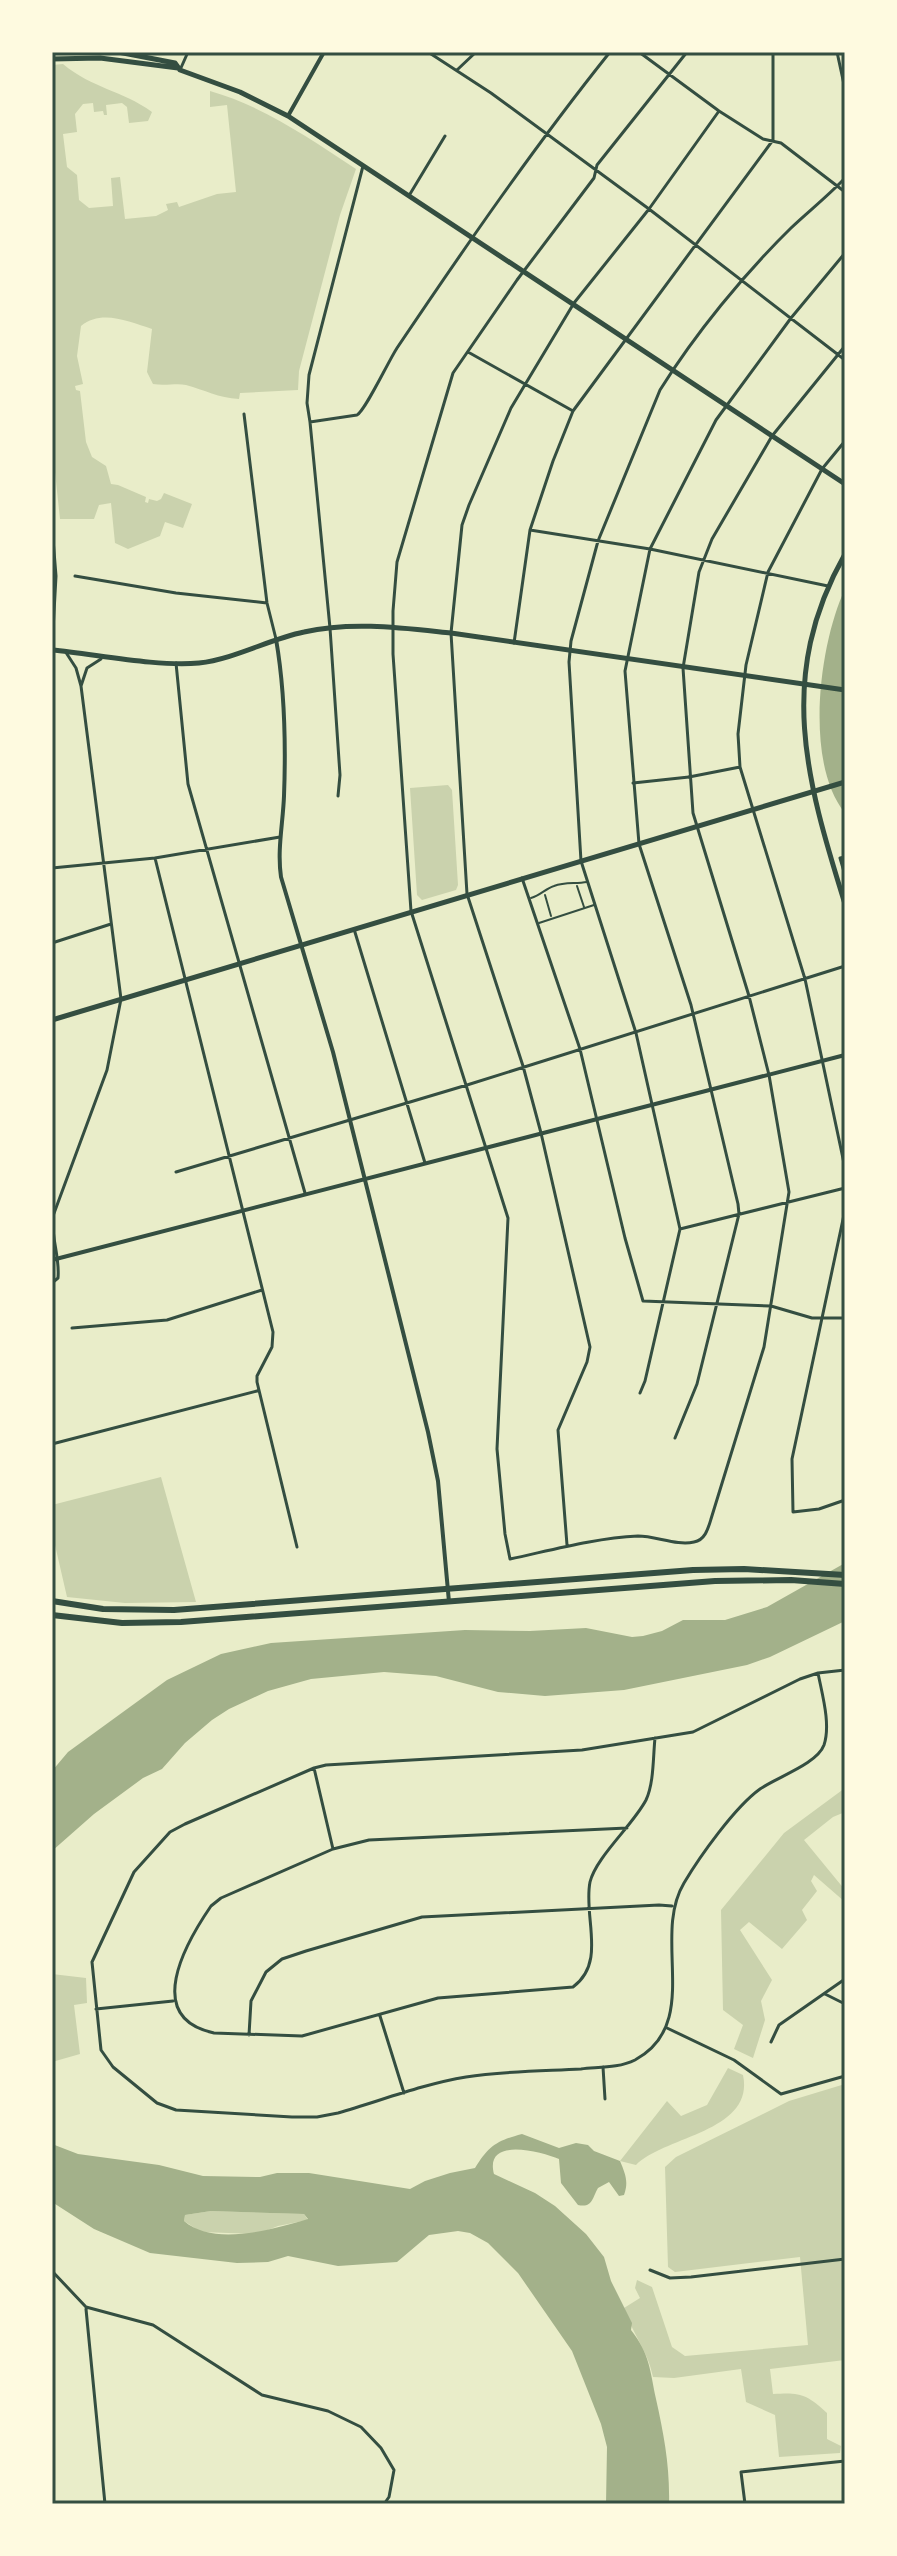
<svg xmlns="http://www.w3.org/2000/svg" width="897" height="2556" font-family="Commissioner,sans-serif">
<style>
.green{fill:#cad2ad}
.water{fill:#a3b18a;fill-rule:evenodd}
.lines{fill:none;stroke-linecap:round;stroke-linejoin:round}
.service{stroke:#344e41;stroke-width:2}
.pedestrian{stroke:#344e41;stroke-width:3}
.minor{stroke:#344e41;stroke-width:3}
.tertiary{stroke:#344e41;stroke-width:4}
.secondary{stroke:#344e41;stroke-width:5}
.primary{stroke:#344e41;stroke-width:5}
.trunk{stroke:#344e41;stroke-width:6}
.neatline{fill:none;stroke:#344e41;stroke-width:3}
</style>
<rect width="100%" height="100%" fill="#e9edc9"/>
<!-- green -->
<path class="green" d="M63,64C93,89 122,90 152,112L148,121L129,123L127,107L122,103L106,105L107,115H104L103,111L94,112L93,103L83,104L75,114L77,132L63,134L67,167L77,175L79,200L89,208L113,206L111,178L120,177L125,219L156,216L168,210L166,204L177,202L179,207L217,194L236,192L227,105L210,107V91C263,106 309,138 356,169L340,215L299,371L298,390L240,393L239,399C218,398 205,390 186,385C177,383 165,386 153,384L147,372L152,329C129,322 102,309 81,326L77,356L83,384L75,386L76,390L80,391L86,442L92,457L106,466L111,484L118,485L146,497L145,502L148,503L149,499L157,501L161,499L164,493L192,504L183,528L165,522L160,536L128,549L115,543L111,503L99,505L94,519H60L52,444V65Z
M448,785L452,790L458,885L456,890L422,900L417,895L410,788Z
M161,1477L196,1602L125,1603L67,1597L52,1532V1505Z
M845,1788V1812L833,1817L804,1840L845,1890V1902L814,1875L811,1881L817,1891L802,1910L807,1920L782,1949L749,1922L740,1930L772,1980L761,2001L765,2020L753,2058L734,2049L743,2025L723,2010L721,1910L784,1833Z
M52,1974L86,1978L87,2003L74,2005L80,2054L52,2062Z
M728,2068L743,2075C755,2132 664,2136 636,2165L620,2161L667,2101L681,2116L707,2105Z
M845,2084V2360L770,2369L773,2394C800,2392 807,2394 827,2413V2439L841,2446L840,2453L779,2457L775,2415L746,2402L741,2369L674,2378L653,2377C648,2351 632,2333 624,2308L640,2298L635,2288L637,2280L652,2287L672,2347L685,2356L808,2345L800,2257L675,2272L668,2267L665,2167L676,2157L789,2101Z
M211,2211L304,2214L308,2220L278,2226L258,2234L201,2232L184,2221L185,2215Z"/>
<!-- water -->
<path class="water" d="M845,589V813C804,763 819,644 845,589Z
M845,1563V1621L770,1657L747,1665L624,1690L545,1696L498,1692L436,1676L384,1672L311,1679L268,1691L229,1709L212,1720L185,1743L162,1769L143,1778L94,1814L52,1851V1771L68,1752L167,1680L221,1654L271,1643L465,1630L530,1631L586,1628L632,1637L643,1636L662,1631L683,1620H725L767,1607Z
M522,2134L559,2148L576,2143L588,2145L594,2151L620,2161C625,2173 629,2182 624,2195L619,2196L609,2182L598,2188C592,2198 593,2208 578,2205L561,2183L559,2159C541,2152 484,2136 494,2174L535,2193L555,2206L586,2234L604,2257L611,2281L632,2323L631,2330C650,2354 650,2371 656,2399C664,2435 670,2467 669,2504H606L607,2447L601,2424L572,2351L518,2273L488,2243L470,2233L458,2231L429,2235L397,2262L338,2266L288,2256L268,2262L237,2263L150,2253L94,2229L52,2202V2144L78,2154L159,2165L203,2176L260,2177L277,2173H309L410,2189L425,2181L450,2173L475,2168C489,2146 496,2141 522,2134ZM211,2211L304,2214L308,2219C274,2229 214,2247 184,2221L185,2215Z"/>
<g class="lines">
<!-- service -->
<path class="service" d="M577,886L584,907
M545,895L551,916
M531,898C541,895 545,889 554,886C565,882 575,884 587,882
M539,923L594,905"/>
<!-- pedestrian -->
<path class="pedestrian" d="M633,783L689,777
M845,857L840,858L845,875"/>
<!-- minor -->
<path class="minor" d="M428,52L491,93L649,209L845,360
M639,52L719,111L763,139L781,143L845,192
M687,52L597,165L594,178L517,280L453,373L397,562L393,611V654L411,911L508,1218L497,1449L505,1534L510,1559C552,1550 595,1538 638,1536C656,1536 677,1546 694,1542C705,1540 708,1529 711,1519L764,1347L789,1192L769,1075L749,996L693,813L683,668L699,572L712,539L772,436L845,346
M837,52L845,89
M180,70L188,52
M457,70L476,52
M410,194L445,136
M468,352L573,411
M244,414L267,603L276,639
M310,422L307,403L309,375L363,166
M845,441L822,469L768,572L746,665L738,734L740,767L805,979L845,1168
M530,530L650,549L828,586
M75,576L176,593L267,603
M514,643L530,530L553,461L573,411L773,140V52
M176,663L188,784L305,1193
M81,686L87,668L101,659
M689,777L740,767
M338,796L340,775L330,628L310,422L357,415C365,411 388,362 397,348C465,247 534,147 610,52
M155,858L273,1332L272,1347L257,1376V1382L297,1547
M52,868L155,858L280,837
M522,878L580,1049L625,1238L643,1301L771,1306L812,1318H845
M354,929L425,1163
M52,943L111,924
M176,1172L467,1085L845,966
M845,1210L792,1459L793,1512L819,1509L845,1500
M680,1229L845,1188
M52,1283L58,1278C60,1257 51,1238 53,1216L107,1070L121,999L81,686L76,668L65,651
M72,1328L167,1320L262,1290
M640,1393L645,1381L680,1229L636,1033L581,861L569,662L571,641L598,541L660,390C695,334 744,274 791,228C809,211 828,196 845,178
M675,1438L697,1384L739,1214L738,1204L691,1005L639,844L625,671L650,549L716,420L791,318L845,253
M52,1444L257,1391
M567,1545L558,1430L587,1362L590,1347L541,1133L523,1066L467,894L451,633L462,525L469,505L511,408L574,303L649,209L719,111
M818,1673C822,1694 831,1724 824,1745C817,1764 777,1777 760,1789C735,1807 700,1856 684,1883C651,1938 703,2023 635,2060C619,2068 599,2067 581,2069C543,2071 504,2071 466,2077C423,2084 380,2101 338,2113L317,2117H292L176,2110L157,2103L113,2067L101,2050L92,1962L134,1872L170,1832L185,1824L314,1768L326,1765L582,1750L693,1732L800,1679L818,1673L845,1670
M314,1768L333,1849
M627,1828L369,1840L333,1849L221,1898L211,1906C185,1944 143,2018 214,2033L302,2036L438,1998L573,1987C607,1962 583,1917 590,1882C596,1857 633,1825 646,1800C654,1783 653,1757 655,1738
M825,1994L845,2004
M96,2009L173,2001
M380,2016L404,2093
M667,2028L734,2060L781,2094L845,2076
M249,2035L251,2001L266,1972L282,1959L306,1951L422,1917L659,1905L672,1906
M771,2042L779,2025L845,1979
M603,2067L605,2099
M650,2270L670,2278L691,2277L845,2259
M52,2271L86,2307L153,2325L262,2395L328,2411L361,2427L381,2448L394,2470L389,2497L384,2504
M86,2309L105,2504
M745,2504L741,2472L845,2461"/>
<!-- tertiary -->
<path class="tertiary" d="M288,116L324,52
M276,639C285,691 286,743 284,796C283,823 277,850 281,877L333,1052L428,1432L438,1481L449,1602
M52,1260L845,1055"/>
<!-- secondary -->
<path class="secondary" d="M118,52L175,63L180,70L240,92L288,116L845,484
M52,59L100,58L178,68
M845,554C776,676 806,779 845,904"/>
<!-- primary -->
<path class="primary" d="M52,539L55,576L52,630
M52,650C95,654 157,667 199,663C235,659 269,639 304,632C352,621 403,628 451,633L845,690
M52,1020L845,782"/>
<!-- trunk -->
<path class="trunk" d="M52,1601L103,1609L174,1610L693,1570L744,1569L845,1575
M52,1615L122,1623L181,1622L715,1581L791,1580L845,1584"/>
</g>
<!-- border -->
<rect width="897" height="2556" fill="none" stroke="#fefae0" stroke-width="108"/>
<rect x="54" y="54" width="789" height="2448" class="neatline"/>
</svg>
